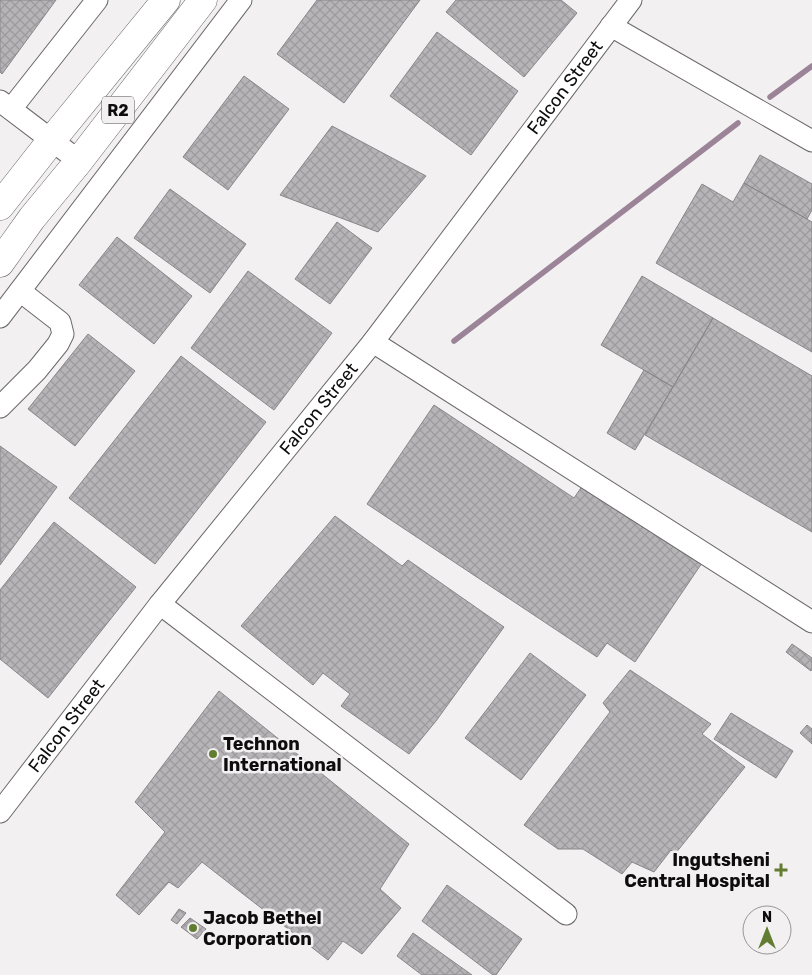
<svg xmlns="http://www.w3.org/2000/svg" width="812" height="975" font-family="Rubik,sans-serif">
<style>
.lines{fill:none;stroke-linecap:round;stroke-linejoin:round}
.stream{stroke:#9b8497;stroke-width:5.5}
.building{fill:url(#building-cross-hatch);stroke:#898689}
.minor-casing{stroke:#6b696b;stroke-width:23}
.highway-casing{stroke:#6b696b;stroke-width:29}
.minor{stroke:#fff;stroke-width:21}
.highway{stroke:#fff;stroke-width:28}
.poi-dot{fill:#627d31;stroke:#f3f0f2;stroke-width:2}
.labels{text-anchor:middle;dominant-baseline:central;stroke-width:5;stroke-linejoin:round;paint-order:stroke}
.shield{fill:#f3f0f2;stroke:#535152;stroke-width:1}
.shield-label{font-size:16px;font-weight:bold;fill:#0e0d0e}
.street-label{font-size:18px;fill:#0e0d0e;stroke:#f3f0f2}
.poi-label{font-size:18px;font-weight:bold;fill:#0e0d0e;stroke:#f3f0f2;text-anchor:start}
</style>
<defs>
<pattern id="building-cross-hatch" width="8" height="8" patternUnits="userSpaceOnUse" patternTransform="scale(1.25)"><rect width="8" height="8" fill="#b7b4b7"/><path d="M0 0l8 8M0 8l8-8" fill="none" stroke="#9c9a9c"/></pattern>
</defs>
<rect width="100%" height="100%" fill="#f3f0f2"/>
<g class="lines">
<!-- stream -->
<path class="stream" d="M770,97L812,66
M454,341L738,123"/>
</g>
<!-- building -->
<path class="building" d="M0,0H56L2,74L0,72Z
M317,0H420L344,103L277,54Z
M456,0H561L577,13L524,77L446,12Z
M437,32L518,91L471,155L390,96Z
M244,76L289,109L228,190L183,157Z
M332,126L426,176L378,232L280,195Z
M760,155L812,184V210L807,219L744,183Z
M744,183L812,222V352L656,263L702,184L733,202Z
M170,189L246,244L210,293L134,238Z
M337,222L372,248L330,304L295,279Z
M117,237L192,296L154,344L79,285Z
M248,271L332,333L274,410L191,348Z
M642,276L713,318L673,387L601,345Z
M713,318L812,376V532L645,435Z
M88,334L135,371L75,446L28,409Z
M181,356L266,422L155,564L69,498Z
M644,370L673,387L635,450L607,433Z
M434,405L574,498L583,485L702,563L635,662L607,643L597,657L367,504Z
M0,446L57,487L0,565Z
M335,516L402,566L408,560L504,627L436,721L409,754L341,706L350,694L323,673L313,685L241,626Z
M54,522L136,587L48,698L0,659V590Z
M792,644L812,658V669L811,671L786,652Z
M530,653L586,695L521,780L465,738Z
M630,670L711,724L702,734L745,767L675,854L671,850L654,872L632,862L622,874L583,849H558L524,825L610,712L603,703Z
M219,691L409,844L380,889L401,908L362,954L343,941L328,960L202,862L178,888L169,882L139,915L116,895L165,832L135,802Z
M731,713L793,751L776,778L714,739Z
M807,725L812,729V744L800,733Z
M447,885L522,939L496,975H493L422,921Z
M179,909L186,913L177,924L171,920Z
M190,918L206,929L197,939L181,927Z
M413,933L472,975H422L397,956Z"/>
<g class="lines">
<defs>
<g id="minor">
<path d="M611,26L812,141"/>
<path d="M0,101L79,161"/>
<path d="M11,109L97,0"/>
<path d="M0,317L241,0"/>
<path d="M373,342L812,622"/>
<path d="M0,407L37,370L58,344L63,334L60,322L20,291"/>
<path d="M160,604L566,914"/>
<path id="s1" d="M0,812L160,604L373,342L631,0"/>
</g>
<path id="highway" d="M0,206L51,141L166,0
M0,263L32,218L79,161L203,0"/>
</defs>
<!-- minor casing -->
<use href="#minor" class="minor-casing"/>
<!-- highway casing -->
<use href="#highway" class="highway-casing"/>
<!-- minor -->
<use href="#minor" class="minor"/>
<!-- highway -->
<use href="#highway" class="highway"/>
</g>
<!-- markers -->
<g class="poi-dot">
<circle cx="213" cy="754" r="5"/>
<path d="M778.5 862.5h5v5h5v5h-5v5h-5v-5h-5v-5h5z"/>
<circle cx="193" cy="928" r="5"/>
</g>
<g class="labels">
<!-- shield labels -->
<rect class="shield" x="102" y="96.5" width="32" height="27" rx="4"/>
<g class="shield-label">
<text x="118" y="110">R2</text>
</g>
<!-- street labels -->
<g class="street-label">
<text stroke="none"><textPath href="#s1" startOffset="919">Falcon Street</textPath></text>
<text stroke="none"><textPath href="#s1" startOffset="514">Falcon Street</textPath></text>
<text stroke="none"><textPath href="#s1" startOffset="109">Falcon Street</textPath></text>
</g>
<!-- poi labels -->
<g class="poi-label">
<text x="223" y="744">Technon<tspan x="223" dy="21">International</tspan></text>
<text x="770" y="860" text-anchor="end">Ingutsheni<tspan x="770" dy="21">Central Hospital</tspan></text>
<text x="203" y="918">Jacob Bethel<tspan x="203" dy="21">Corporation</tspan></text>
</g>
</g>
<!-- north arrow -->
<g transform="translate(767 930)"><circle r="24" fill="#f3f0f2" stroke="#979597"/>
<path d="M0-4L9 19L0 12L-9 19Z" fill="#627d31"/>
<text y="-8" font-size="14" font-weight="bold" text-anchor="middle" fill="#0e0d0e">N</text>
</g>
</svg>
